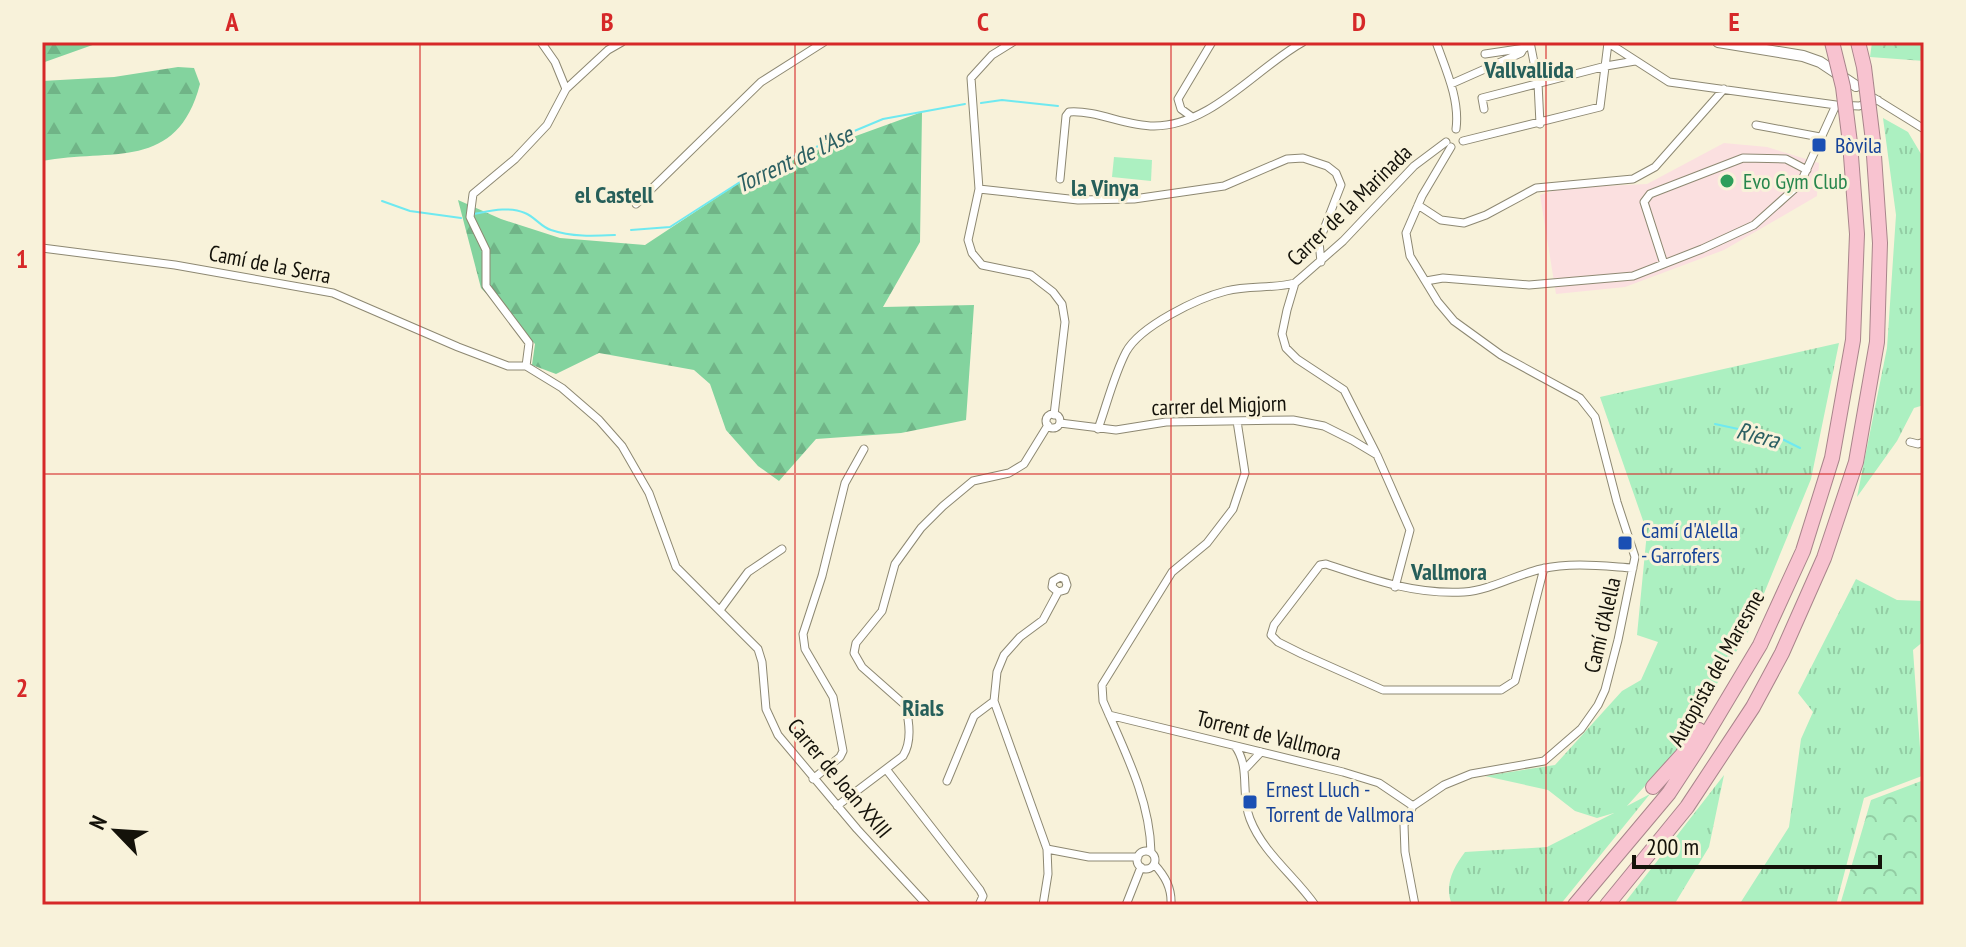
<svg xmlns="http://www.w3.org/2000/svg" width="1966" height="947" font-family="'PT Sans Narrow',sans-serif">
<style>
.industrial{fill:#fbe0e0}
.grass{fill:url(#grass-tufts)}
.forest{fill:url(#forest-firs)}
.park{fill:url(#park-crowns)}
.pitch{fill:#acf0c1}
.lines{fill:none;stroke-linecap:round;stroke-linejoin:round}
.stream{stroke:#6fe9f0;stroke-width:2}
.street-casing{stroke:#8d8872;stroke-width:9}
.secondary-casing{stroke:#8d8872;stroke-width:12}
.highway-casing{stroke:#a8858b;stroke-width:16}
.street{stroke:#fff;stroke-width:7}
.secondary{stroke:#fff;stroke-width:10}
.highway{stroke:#f8c3d0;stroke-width:14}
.highway-bridge-casing{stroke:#a8858b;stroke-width:16;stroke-linecap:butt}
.highway-bridge{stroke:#f8c3d0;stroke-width:14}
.grid{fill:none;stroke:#d62828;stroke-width:2;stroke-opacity:0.55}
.transit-dot{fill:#1a4fb4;stroke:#f8f2da;stroke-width:3}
.leisure-dot{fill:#2e9e5b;stroke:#f8f2da;stroke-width:3}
.labels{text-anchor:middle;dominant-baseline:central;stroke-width:6;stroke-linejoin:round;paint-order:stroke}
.transit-label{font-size:22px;fill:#164399;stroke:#f8f2da;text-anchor:start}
.leisure-label{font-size:22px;fill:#27864d;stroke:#f8f2da;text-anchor:start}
.street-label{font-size:22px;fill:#14120a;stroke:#f8f2da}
.neighbourhood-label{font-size:24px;font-weight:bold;fill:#265f5a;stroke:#f8f2da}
.water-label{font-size:24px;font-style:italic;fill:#2b5f62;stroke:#f8f2da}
.neatline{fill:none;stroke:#d62828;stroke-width:3}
.grid-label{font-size:26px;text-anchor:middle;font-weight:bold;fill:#d62828}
</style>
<defs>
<pattern id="grass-tufts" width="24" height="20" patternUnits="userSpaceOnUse" patternTransform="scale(2)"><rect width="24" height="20" fill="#acf0c1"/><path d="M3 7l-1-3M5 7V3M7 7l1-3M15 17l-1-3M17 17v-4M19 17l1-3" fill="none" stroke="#93cda4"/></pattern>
<pattern id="forest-firs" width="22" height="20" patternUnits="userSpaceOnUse" patternTransform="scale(2)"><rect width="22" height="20" fill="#83d39e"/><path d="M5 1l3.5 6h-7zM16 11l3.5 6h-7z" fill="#70b487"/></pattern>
<pattern id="park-crowns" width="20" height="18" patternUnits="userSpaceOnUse" patternTransform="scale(2)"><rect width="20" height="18" fill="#acf0c1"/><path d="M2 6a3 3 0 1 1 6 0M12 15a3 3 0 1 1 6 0" fill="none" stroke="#93cda4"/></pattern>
</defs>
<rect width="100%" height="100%" fill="#f8f2da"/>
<!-- industrial -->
<path class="industrial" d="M1724,143L1767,147L1819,163L1817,196L1724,250L1625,287L1556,294L1540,195L1561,188L1647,184Z"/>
<!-- grass -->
<path class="grass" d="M1883,118L1908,132L1924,159V405L1914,408L1897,441L1857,497L1887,348L1896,215Z
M1839,343L1811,479L1749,630L1678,749L1627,806L1650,794L1560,905H1452C1444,885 1453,868 1465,852L1547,847L1614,813L1597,818L1575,811L1548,790L1485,776L1555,765L1622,691L1641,680L1658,642L1637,635L1647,532L1600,397Z
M1856,579L1897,600L1924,601V641L1913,650L1922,776L1864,798L1836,905H1739L1789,827L1801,739L1813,712L1798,693Z
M1724,775L1709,847L1674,905H1623Z"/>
<!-- forest -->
<path class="forest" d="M42,42H101L42,63Z
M178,67L194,68L200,84C177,172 112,148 42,161V81L114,77Z
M922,112L920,242L883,307L974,305L966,420L901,433L816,439L779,481L758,466L726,430L710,384L694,370L599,353L556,374L532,365L535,344L481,288L458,200L501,219L560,238L645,245L754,173Z"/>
<!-- park -->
<path class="park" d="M1872,42H1924V61L1870,57Z
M1924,780V905H1840L1871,800Z"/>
<!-- pitch -->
<path class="pitch" d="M1114,157L1152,160L1151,181L1112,177Z"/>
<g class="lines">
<!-- stream -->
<path class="stream" d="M981,103L1002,100L1058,106
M382,201L410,211L461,218
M474,214C490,211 509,206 525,213C535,217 541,227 551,230C572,237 593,236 615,235
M631,230L670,227L754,173L883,119L965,104
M1715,424L1780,438L1800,448"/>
<defs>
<path id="street" d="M541,42L555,62L566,89
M1013,42L992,55L971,78L979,189L968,240L972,253L982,265L1031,275L1053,292L1062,304L1065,322L1054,415
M1436,42C1446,70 1460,100 1456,129
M1530,42L1538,83L1540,124
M1607,42L1669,82L1836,105
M1485,54L1525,48
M1451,84L1521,53L1524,48
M1874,98L1924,129
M1484,109L1482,98L1606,66L1635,61
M1192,117L1181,109L1178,99L1212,42
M1756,125L1820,137
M1463,141L1600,107L1608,43
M1060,179L1066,116L1069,112C1097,110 1125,126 1154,126C1211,126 1256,68 1303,42
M979,189L1078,200L1134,199L1224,186L1287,159L1303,158L1327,166L1336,173L1341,185L1319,242L1321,262
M636,204L761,82L824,42
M1418,205L1441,220L1464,223L1486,215L1536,188L1633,179L1655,167L1724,89
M42,248L175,265L333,293L458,347L508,366H526
M1664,264L1644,202L1650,194L1743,158L1786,159L1807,170
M1426,281L1443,278L1529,285L1633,276L1702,249L1754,225L1800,184L1836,105L1859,106L1878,100
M526,366L562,388L599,420L622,446L649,493L676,567L758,649L762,662L766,709L778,735L857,829L927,905
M526,366L529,343L486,286V250L470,217L473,194L515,159L547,125L566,89L608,50L622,42
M1046 421a7 7 0 1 1 14 0a7 7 0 1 1-14 0Z
M1060,423L1116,430L1166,422L1293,420L1324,426L1352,440L1377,455L1410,530L1395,587
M1098,429C1107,404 1114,375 1126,352C1140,326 1198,298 1226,291C1249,285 1272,289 1295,283
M1910,442L1918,444L1924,442
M1376,453L1344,390L1297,359L1286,348L1282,334L1287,310L1295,283L1343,241L1414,166L1446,142
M1544,568L1515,681L1501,690H1383L1302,654L1278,642L1271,635L1274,625L1320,565L1326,564C1371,579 1415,595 1464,592C1491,590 1515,575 1541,569C1572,562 1602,566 1633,568
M720,610L748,572L782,549
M994,701L997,672L1004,655L1020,637L1043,620L1058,592L1052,587L1053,581L1060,577L1065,579L1067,585L1065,590L1058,592
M1109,715L1343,772L1379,783L1413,806
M1235,746C1251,768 1240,794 1250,819C1263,853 1295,876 1315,905
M1246,768L1261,752
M886,769L980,890L983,896L979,905
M813,779L840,757L843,751L833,697L805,649L803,634L822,576L845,483L864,449
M947,781L974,716L994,701L1047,849L1048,874L1043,905
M837,806L903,756C912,742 909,720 905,705L862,667L854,653L856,643L882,611L895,564L921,528L943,506L973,481L1009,473L1024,464L1048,425
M1047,849L1089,857H1138
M1137 860a9 9 0 1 1 18 0a9 9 0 1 1-18 0Z
M1151,852C1150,799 1124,750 1103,701L1102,685L1172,572L1207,543L1233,509L1245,473L1237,421
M1154,864C1165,876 1172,888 1171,905
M1126,905L1141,867
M1415,905L1405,852L1404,825L1413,806L1444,785L1471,774L1544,761L1581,729L1598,705L1605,690L1618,640L1635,557L1617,502L1595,417L1580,398L1501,355L1454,321L1438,302L1410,256L1406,233L1422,196L1451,147"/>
<path id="secondary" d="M1718,42L1803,56L1820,62L1856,86"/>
<path id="highway" d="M1653,787L1682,755L1699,730
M1575,905L1669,793L1699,747L1760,645L1803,551L1832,458L1853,340L1857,234L1850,143
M1607,905L1687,807L1753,707L1782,653L1824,558L1856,462L1877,342L1880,243L1873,141"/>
</defs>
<!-- street casing -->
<use href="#street" class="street-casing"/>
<!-- secondary casing -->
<use href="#secondary" class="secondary-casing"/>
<!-- highway casing -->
<use href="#highway" class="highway-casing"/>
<!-- street -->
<use href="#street" class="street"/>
<!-- secondary -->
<use href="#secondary" class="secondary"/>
<!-- highway -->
<use href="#highway" class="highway"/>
<defs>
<path id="highway-bridge" d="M1832,42L1843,87L1850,143
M1858,42L1864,67L1873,141"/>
</defs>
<!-- highway-bridge casing -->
<use href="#highway-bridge" class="highway-bridge-casing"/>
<!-- highway-bridge -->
<use href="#highway-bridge" class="highway-bridge"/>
</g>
<!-- grid -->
<path class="grid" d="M420,42V905M795,42V905M1171,42V905M1546,42V905M42,474H1924"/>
<!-- markers -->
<g class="transit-dot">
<rect x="1811" y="137" width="16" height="16" rx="4"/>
<rect x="1617" y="535" width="16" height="16" rx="4"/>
<rect x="1242" y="794" width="16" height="16" rx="4"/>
</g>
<circle class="leisure-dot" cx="1727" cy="181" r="8"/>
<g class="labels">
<!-- transit labels -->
<g class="transit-label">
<text x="1835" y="145">Bòvila</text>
<text x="1641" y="530">Camí d'Alella<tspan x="1641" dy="25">- Garrofers</tspan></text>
<text x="1266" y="789">Ernest Lluch -<tspan x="1266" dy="25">Torrent de Vallmora</tspan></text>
</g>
<!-- leisure labels -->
<g class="leisure-label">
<text x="1743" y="181">Evo Gym Club</text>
</g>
<!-- street labels -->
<g class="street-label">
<text transform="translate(1349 205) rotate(-44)">Carrer de la Marinada</text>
<text transform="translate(270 264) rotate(11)">Camí de la Serra</text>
<text transform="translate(1219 405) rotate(-2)">carrer del Migjorn</text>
<text transform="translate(1602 625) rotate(-77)">Camí d'Alella</text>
<text transform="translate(1716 668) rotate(-61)">Autopista del Maresme</text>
<text transform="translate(1269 735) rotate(14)">Torrent de Vallmora</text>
<text transform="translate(840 778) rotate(50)">Carrer de Joan XXIII</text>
</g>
<!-- neighbourhood labels -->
<g class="neighbourhood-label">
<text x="1529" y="69">Vallvallida</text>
<text x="1105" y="187">la Vinya</text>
<text x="614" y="194">el Castell</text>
<text x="1449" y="571">Vallmora</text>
<text x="923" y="707">Rials</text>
</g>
<!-- water labels -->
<g class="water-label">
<text transform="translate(794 159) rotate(-25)">Torrent de l'Ase</text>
<text transform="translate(1758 435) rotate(15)">Riera</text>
</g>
</g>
<!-- border -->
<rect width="1966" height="947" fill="none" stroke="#f8f2da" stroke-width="88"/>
<!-- north arrow -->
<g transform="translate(116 831) rotate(295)" stroke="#f8f2da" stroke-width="6" paint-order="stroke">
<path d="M0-6L14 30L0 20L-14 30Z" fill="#14120a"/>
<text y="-12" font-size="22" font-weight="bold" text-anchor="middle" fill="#14120a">N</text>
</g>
<!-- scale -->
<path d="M1634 855v12h246v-12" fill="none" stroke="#14120a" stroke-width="4"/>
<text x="1646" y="855" font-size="24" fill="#14120a" stroke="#f8f2da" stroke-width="6" paint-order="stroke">200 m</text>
<rect x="44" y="44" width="1878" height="859" class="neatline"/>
<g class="grid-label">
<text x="232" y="31">A</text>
<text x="607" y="31">B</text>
<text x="983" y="31">C</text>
<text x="1359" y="31">D</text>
<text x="1734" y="31">E</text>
<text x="22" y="268">1</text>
<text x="22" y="697">2</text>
</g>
</svg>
